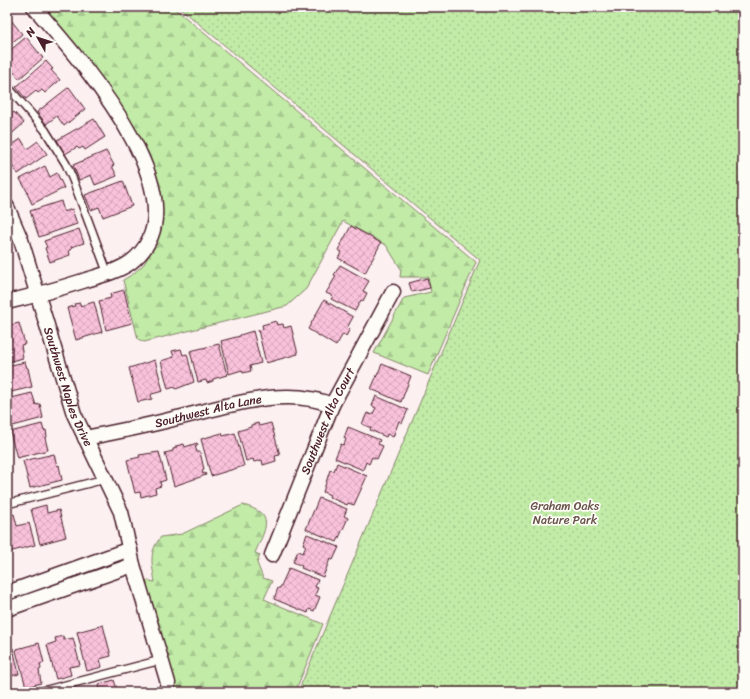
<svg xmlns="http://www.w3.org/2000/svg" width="750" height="699" font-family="Sriracha,sans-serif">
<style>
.forest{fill:url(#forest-firs);stroke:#868569}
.park{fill:url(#park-dots);stroke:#868569}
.building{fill:url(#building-cross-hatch);stroke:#4a1f2b}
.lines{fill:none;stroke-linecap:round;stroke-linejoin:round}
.lane-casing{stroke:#4a1f2b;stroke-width:10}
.street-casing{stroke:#4a1f2b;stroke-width:17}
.lane{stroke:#fdfcf7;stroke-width:7}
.street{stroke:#fdfcf7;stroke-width:14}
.labels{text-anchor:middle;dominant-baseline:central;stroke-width:3.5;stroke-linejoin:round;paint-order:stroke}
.street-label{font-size:12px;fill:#4a1f2b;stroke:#fdfcf7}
.park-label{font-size:12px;fill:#68524a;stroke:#fdfcf7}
</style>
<defs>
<pattern id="forest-firs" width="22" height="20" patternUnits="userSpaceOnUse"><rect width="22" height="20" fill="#c1eba7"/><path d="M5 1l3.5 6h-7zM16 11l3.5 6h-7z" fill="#a7c990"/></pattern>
<pattern id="park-dots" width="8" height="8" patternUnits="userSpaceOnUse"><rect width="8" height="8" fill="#c1eba7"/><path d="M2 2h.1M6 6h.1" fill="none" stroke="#a7c990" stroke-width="1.8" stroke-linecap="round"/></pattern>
<pattern id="building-cross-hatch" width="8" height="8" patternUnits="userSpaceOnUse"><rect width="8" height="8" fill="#f9c2db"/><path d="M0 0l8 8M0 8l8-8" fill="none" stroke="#d7a6bc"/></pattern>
</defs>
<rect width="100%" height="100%" fill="#fcf0f1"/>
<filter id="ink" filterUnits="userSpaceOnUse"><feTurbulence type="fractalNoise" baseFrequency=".025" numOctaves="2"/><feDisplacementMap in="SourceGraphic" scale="8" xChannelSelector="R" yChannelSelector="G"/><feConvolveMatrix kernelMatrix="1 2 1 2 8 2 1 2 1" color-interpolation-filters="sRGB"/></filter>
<g filter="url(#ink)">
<!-- forest -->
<path class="forest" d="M39,7H173L476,262L428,375L374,353L404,298L431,292L428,277H400L401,269L386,245L343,221L306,289L287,306L144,342L138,339L123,280L133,274L144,264L157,243L161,226L162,214L161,200L150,166Z
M243,505C277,514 265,529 255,553L260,555L257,563L263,578L272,581L264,599L323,624L295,692H170V680L145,580L155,582C152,564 148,552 161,537L182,534Z"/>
<!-- park -->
<path class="park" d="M179,7H743V692H298L480,260Z"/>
<!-- building -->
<path class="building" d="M7,15L22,34L7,47Z
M26,37L43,58L19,79L12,70L7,74V53Z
M46,61L53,69L51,70L60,80L45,93L42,90L38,93L36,91L26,99L16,87Z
M69,87L85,109L64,126L57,116L46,124L37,112Z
M14,112L24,123L7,138V118Z
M94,119L105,137L85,150L83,147L79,149L77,147L65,154L57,140Z
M21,139L27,149L38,141L47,154L18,174L7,159V148Z
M106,151L114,165L112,166L117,176L95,185L91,175L79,180L73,165Z
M45,166L50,177L57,173L64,188L32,204L27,193H28L20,179Z
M123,181L132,206L103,217L99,207L91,210L85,195Z
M61,201L64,212L72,209L77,224L39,237L30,211Z
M351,226L381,243L365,273L338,258L342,252L338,250Z
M79,229L84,243L71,247L72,249L69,250L70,255L50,262L45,248L47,247L44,241Z
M340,265L369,281L363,291L367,293L363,301L361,300L355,311L331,299L333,296L326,293L336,276L334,275Z
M427,278L430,288L412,292L409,283Z
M124,290L132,323L106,330L99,301L111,298L110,294Z
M324,300L353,317L347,328L350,329L346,336L343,334L336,346L308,329Z
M94,302L102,332L76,340L67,308L75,306L74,304L80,303V306Z
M276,321L277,325L283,324L284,328L291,326L298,354L266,363L258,330L263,329L262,325Z
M19,323L25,344L21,345L23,358L7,362V326Z
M253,331L261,363L250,366L251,371L243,373L242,370L229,374L221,341L240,336V335Z
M219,344L227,375L213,379V381L207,383L206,380L198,382L190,351Z
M181,349L183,355L187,354L194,382L176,389L175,387L168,389L161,361L174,357L172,351Z
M155,360L163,391L152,394L151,395L152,399L138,402L129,368Z
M25,362L27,368H28L32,387L7,393V366Z
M382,364L411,376L401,402L371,389Z
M32,393L36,405L40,404L43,418L9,427L7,420V399Z
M376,396L408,410L402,423L399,421L393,437L387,434L386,437L370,430L371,428L362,424L367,413L372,415L376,408L372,406Z
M258,423L259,426L271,423L280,455L275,456L276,461L263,465L262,460L254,462L253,459L246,461L238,431L251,427V425Z
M42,424L44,431L46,430L47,437L45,438L48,450L17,458L10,432Z
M348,427L380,440L378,444L383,446L377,459L372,457L369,464L366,462L363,470L335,458L341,444L344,445L346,439L344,438Z
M222,433L223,436L235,433L244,466L211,476L201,439Z
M197,443L198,445L195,446L197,452H200L204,469L202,470L203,474L205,473L206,475L174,486L165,453L173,451V449L176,448V446L184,444L185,447Z
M159,452L166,480L160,482L161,486L155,488L156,493L141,497L140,492L135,493L127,460L140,457L139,455Z
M54,454L57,466L59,465L62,480L30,488L23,461Z
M337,463L367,476L354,505L348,503L347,505L329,497L330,495L323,492L330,470L334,471Z
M319,498L347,509L344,516L348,518L337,542L306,529Z
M46,505L47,513L59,510L66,537L40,544L31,509Z
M14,514L17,526L29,523L35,545L9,552L7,545V516Z
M307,534L339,547L333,560L330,559L323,577L301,568L302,566L293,562L298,551L303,553L306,546L303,544Z
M289,568L318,580L315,587L318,588L315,595L320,597L314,611L309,609L308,613L274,599L278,588H280Z
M103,625L111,656L100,659L102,667L87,671L77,632Z
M63,636L64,640L73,638L80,665L69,667L71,675L56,679L47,645L56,642L55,638Z
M39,643L44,663L40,664L41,669L39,670L41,683L26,687L16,651L17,650V649Z
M13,648L19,674L7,677L10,690H7V649Z
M114,680L118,692H100L99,684Z"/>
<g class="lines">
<defs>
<path id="lane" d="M7,86L45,130L66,164L73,180L108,274
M7,504L105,479
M39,692L161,660"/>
<g id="street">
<path id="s1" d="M7,207L21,240L74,414L121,512L133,565L168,683L166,692"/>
<path d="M7,302C33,296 58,289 83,281C99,276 117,272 131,262C209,201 76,56 34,7"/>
<path id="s2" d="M85,438C116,432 147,426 177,418C225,407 285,385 332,405"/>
<path id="s3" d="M272,555L332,405L393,292"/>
<path d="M7,593L130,549"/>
<path d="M7,609L133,565"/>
</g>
</defs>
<!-- lane casing -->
<use href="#lane" class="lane-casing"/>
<!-- street casing -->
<use href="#street" class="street-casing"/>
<!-- lane -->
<use href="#lane" class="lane"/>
<!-- street -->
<use href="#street" class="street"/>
</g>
</g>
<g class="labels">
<!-- street labels -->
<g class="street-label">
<text stroke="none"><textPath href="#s1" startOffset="190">Southwest Naples Drive</textPath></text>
<text stroke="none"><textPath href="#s2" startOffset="126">Southwest Alta Lane</textPath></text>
<text stroke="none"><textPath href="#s3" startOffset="145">Southwest Alta Court</textPath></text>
</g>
<!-- park labels -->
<g class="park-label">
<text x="565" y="506">Graham Oaks<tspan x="565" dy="14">Nature Park</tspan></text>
</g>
</g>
<!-- margin -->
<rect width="750" height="699" fill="none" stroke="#fdfcf7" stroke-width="24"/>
<rect x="12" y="12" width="726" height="675" fill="none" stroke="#4a1f2b" stroke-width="1.5" filter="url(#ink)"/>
<!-- north arrow -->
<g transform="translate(38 38) rotate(309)" stroke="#fdfcf7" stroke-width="3" paint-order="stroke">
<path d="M0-3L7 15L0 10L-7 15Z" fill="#4a1f2b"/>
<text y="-6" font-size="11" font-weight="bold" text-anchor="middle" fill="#4a1f2b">N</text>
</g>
</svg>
